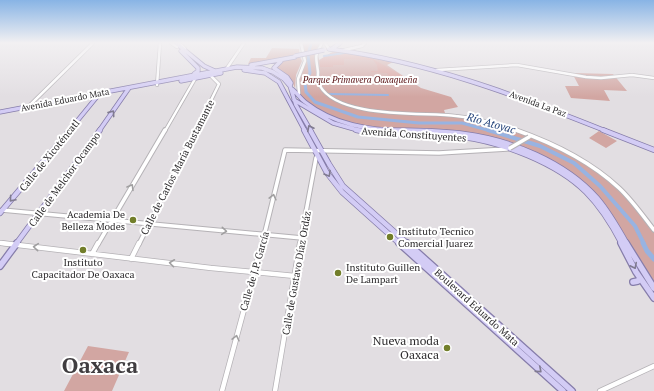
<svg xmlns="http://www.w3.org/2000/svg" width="654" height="391" viewBox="0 0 654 391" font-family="'PT Serif',serif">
<rect width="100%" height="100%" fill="#e2dee2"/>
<!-- green -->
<path fill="#d2a6a2" d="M301 43H321L317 51 319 60 334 51 350 50H347L354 48 357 52 395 61 387 65 421 88 451 97 458 107 444 110 445 113H428L472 118 530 134 562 149 606 177 628 197 654 230V287L623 235 575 178 506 144 370 128 335 119 303 100 297 88 298 79 304 62Z
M272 48 299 49 300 57 302 61 296 75 295 88C291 78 284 74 275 70L280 62 296 55 248 64 251 58H266Z
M572 73 613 74 627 91 604 90 610 101 571 98 565 86H579Z
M599 131 617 141 606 148 589 138Z
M88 346 129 352 112 391H64Z"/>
<!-- forest -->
<path fill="#d89c97" d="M341 51 368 56 409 80 390 79 387 73 371 72V71H378L377 65 373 60 344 59V65H333V67H320V61C326 54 333 52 341 51Z"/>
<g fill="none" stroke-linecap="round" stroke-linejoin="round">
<!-- canal -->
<path stroke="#98b3e1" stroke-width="2" d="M324 56 344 53
M329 94 388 95"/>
<!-- river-far2 -->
<path stroke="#98b3e1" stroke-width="3" d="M311 43 308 55 310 73 305 82 306 92 315 102 358 117 419 123H462L491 131"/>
<!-- river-far1 -->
<path stroke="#98b3e1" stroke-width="4" d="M488 130 540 146 574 163 600 186 635 226 644 244"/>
<!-- river -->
<path stroke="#98b3e1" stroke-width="5" d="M643 243 647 251 654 259"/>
<!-- minor-far2 casing -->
<g stroke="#b5b2b6" stroke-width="4">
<path id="minor-far2" d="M171 43 177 47
M179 43 185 49
M322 43C314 58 316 55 318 72 318 76 317 83 320 86 339 119 423 112 456 116 477 118 498 124 518 131
M325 43 329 49
M344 50 362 46 365 43
M227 68 244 43
M437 70 517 65 586 77 601 78 632 75 654 78
M157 85 160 43
M299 94 298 79 305 61 301 43
M21 110 31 104 93 43
M165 131 195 79
M196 131 219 84 211 76"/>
</g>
<!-- minor-far1 casing -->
<g stroke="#b5b2b6" stroke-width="5.5">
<path id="minor-far1" d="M516 130C553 143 589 160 619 188 632 200 643 216 654 230
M2 210 302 238
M0 243 9 244
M98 244 165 130
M139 244 196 130
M262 244 285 150 439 153 507 149
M300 244 316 158 318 156"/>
</g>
<!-- minor casing -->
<g stroke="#b5b2b6" stroke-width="6">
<path id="minor" d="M1 243 211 268 295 276
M92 254 98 243
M131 259 139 243
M222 391 262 243
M275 391 300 243
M600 391 654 366"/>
</g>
<!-- major-far2 casing -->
<g stroke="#867daa" stroke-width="5">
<path id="major-far2" d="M176 43 204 66 215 71
M329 49C425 61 516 95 606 131
M332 49 340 43
M181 51 198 68V71L194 74
M281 61 274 68 287 77 291 83 290 86
M251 65 295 57
M244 70 265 73 279 82 305 131
M181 81 221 73
M292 89C297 93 300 98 305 102 334 125 369 130 405 131
M294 100 333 123 361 131
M0 112 237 67 262 68 273 72 284 79 290 86 296 105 311 131
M69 131 100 93
M99 131 129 88"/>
</g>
<!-- major-far1 casing -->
<g stroke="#867daa" stroke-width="6">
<path id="major-far1" d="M304 130 327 173 342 192 400 244
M310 130 329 164 343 186 408 244
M356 130C391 137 427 133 462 137 502 142 557 163 586 192 601 207 612 225 622 244
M381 130C409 131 437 130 464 134 511 140 565 162 597 198 609 212 618 228 627 244
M603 130 654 150
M0 213 70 130
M16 244 100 130"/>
</g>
<!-- major casing -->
<g stroke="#867daa" stroke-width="8">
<path id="major" d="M399 243 563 391
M407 243 572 391
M621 243 636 272 654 298
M626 243 654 288
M0 266 17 243
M633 282 638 281 640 278"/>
</g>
<!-- minor-far2 -->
<use href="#minor-far2" stroke="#fff" stroke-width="2.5"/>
<!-- minor-far1 -->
<use href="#minor-far1" stroke="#fff" stroke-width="3.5"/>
<!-- minor -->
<use href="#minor" stroke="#fff" stroke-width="4.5"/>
<!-- major-far2 -->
<use href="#major-far2" stroke="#d3ccf5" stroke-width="3.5"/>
<!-- major-far1 -->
<use href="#major-far1" stroke="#d3ccf5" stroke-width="4.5"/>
<!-- major -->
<use href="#major" stroke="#d3ccf5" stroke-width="5.5"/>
<!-- minor-bridge casing -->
<g stroke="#b5b2b6" stroke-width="5.5" stroke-linecap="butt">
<path id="minor-bridge" d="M510 148 529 137"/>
</g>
<!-- major-bridge casing -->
<g stroke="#867daa" stroke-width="5" stroke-linecap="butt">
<path id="major-bridge" d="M295 56 324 50"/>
</g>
<!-- minor-bridge -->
<use href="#minor-bridge" stroke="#fff" stroke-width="3.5"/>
<!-- major-bridge -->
<use href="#major-bridge" stroke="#d3ccf5" stroke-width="3.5"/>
</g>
<!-- one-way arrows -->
<defs><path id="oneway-chevron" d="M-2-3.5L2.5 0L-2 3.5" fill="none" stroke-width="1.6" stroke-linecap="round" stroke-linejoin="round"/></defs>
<g stroke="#807b90">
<use href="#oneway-chevron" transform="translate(112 113) rotate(-55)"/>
<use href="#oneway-chevron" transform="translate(310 128) rotate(-117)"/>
<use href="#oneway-chevron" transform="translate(328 174) rotate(60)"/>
<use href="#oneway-chevron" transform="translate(12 199) rotate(131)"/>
<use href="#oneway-chevron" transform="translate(634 266) rotate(63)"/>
<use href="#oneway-chevron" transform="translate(539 370) rotate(41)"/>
</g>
<g stroke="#a09fa0">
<use href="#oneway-chevron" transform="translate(131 187) rotate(-59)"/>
<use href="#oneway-chevron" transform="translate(273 197) rotate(-76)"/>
<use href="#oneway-chevron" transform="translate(224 231) rotate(5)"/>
<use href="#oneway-chevron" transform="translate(36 247) rotate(-175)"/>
<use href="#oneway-chevron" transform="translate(172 263) rotate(-173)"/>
<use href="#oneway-chevron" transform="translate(236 338) rotate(-77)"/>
</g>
<!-- sky -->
<linearGradient id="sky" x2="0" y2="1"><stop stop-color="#88b4e5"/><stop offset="0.44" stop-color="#f2f0f2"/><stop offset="1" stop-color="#f2f0f2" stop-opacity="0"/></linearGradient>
<rect width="654" height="97" fill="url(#sky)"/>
<!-- markers -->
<g fill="#727e2a" stroke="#fff" stroke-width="1.5">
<circle cx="133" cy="220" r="4"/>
<circle cx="390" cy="237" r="4"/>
<circle cx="83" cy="250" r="4"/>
<circle cx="338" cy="273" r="4"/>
<circle cx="447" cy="348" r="4"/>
</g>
<g text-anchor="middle" stroke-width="4" stroke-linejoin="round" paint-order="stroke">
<!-- far-park labels -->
<g font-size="9" font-style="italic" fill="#571012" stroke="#fff">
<text x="360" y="83">Parque Primavera Oaxaqueña</text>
</g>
<!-- far-street labels -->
<g font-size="9" fill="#2c2a2c" stroke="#fff">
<text transform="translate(65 100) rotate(-11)" y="3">Avenida Eduardo Mata</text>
<text transform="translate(538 104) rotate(20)" y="3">Avenida La Paz</text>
</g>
<!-- street labels -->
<g font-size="10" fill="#2c2a2c" stroke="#fff">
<text transform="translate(414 134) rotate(4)" y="4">Avenida Constituyentes</text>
<text transform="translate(49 155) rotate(-51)" y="4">Calle de Xicoténcatl</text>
<text transform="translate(177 167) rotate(-63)" y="4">Calle de Carlos María Bustamante</text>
<text transform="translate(64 179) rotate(-54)" y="4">Calle de Melchor Ocampo</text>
<text transform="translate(254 271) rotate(-74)" y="4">Calle de J.P. García</text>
<text transform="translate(296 273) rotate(-80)" y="4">Calle de Gustavo Díaz Ordáz</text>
<text transform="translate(477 307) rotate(42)" y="4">Boulevard Eduardo Mata</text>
</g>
<!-- poi labels -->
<g font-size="10" fill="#2c2a2c" stroke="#fff" text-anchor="start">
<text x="125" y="218" text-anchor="end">Academia De<tspan x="125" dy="12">Belleza Modes</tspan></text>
<text x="398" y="235">Instituto Tecnico<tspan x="398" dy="12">Comercial Juarez</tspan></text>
<text x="83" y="266" text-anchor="middle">Instituto<tspan x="83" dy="12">Capacitador De Oaxaca</tspan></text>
<text x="346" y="271">Instituto Guillen<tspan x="346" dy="12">De Lampart</tspan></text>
</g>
<!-- water labels -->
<g font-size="11" font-style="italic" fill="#224179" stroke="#fff">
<text transform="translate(491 123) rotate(16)" y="4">Río Atoyac</text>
</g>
<!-- near-poi labels -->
<g font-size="12" fill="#2c2a2c" stroke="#fff" text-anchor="end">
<text x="439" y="345">Nueva moda<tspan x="439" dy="14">Oaxaca</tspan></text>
</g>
<!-- near-town labels -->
<g font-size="22" font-weight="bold" fill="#403d40" stroke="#fff">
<text x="100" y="373">Oaxaca</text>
</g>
</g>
</svg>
